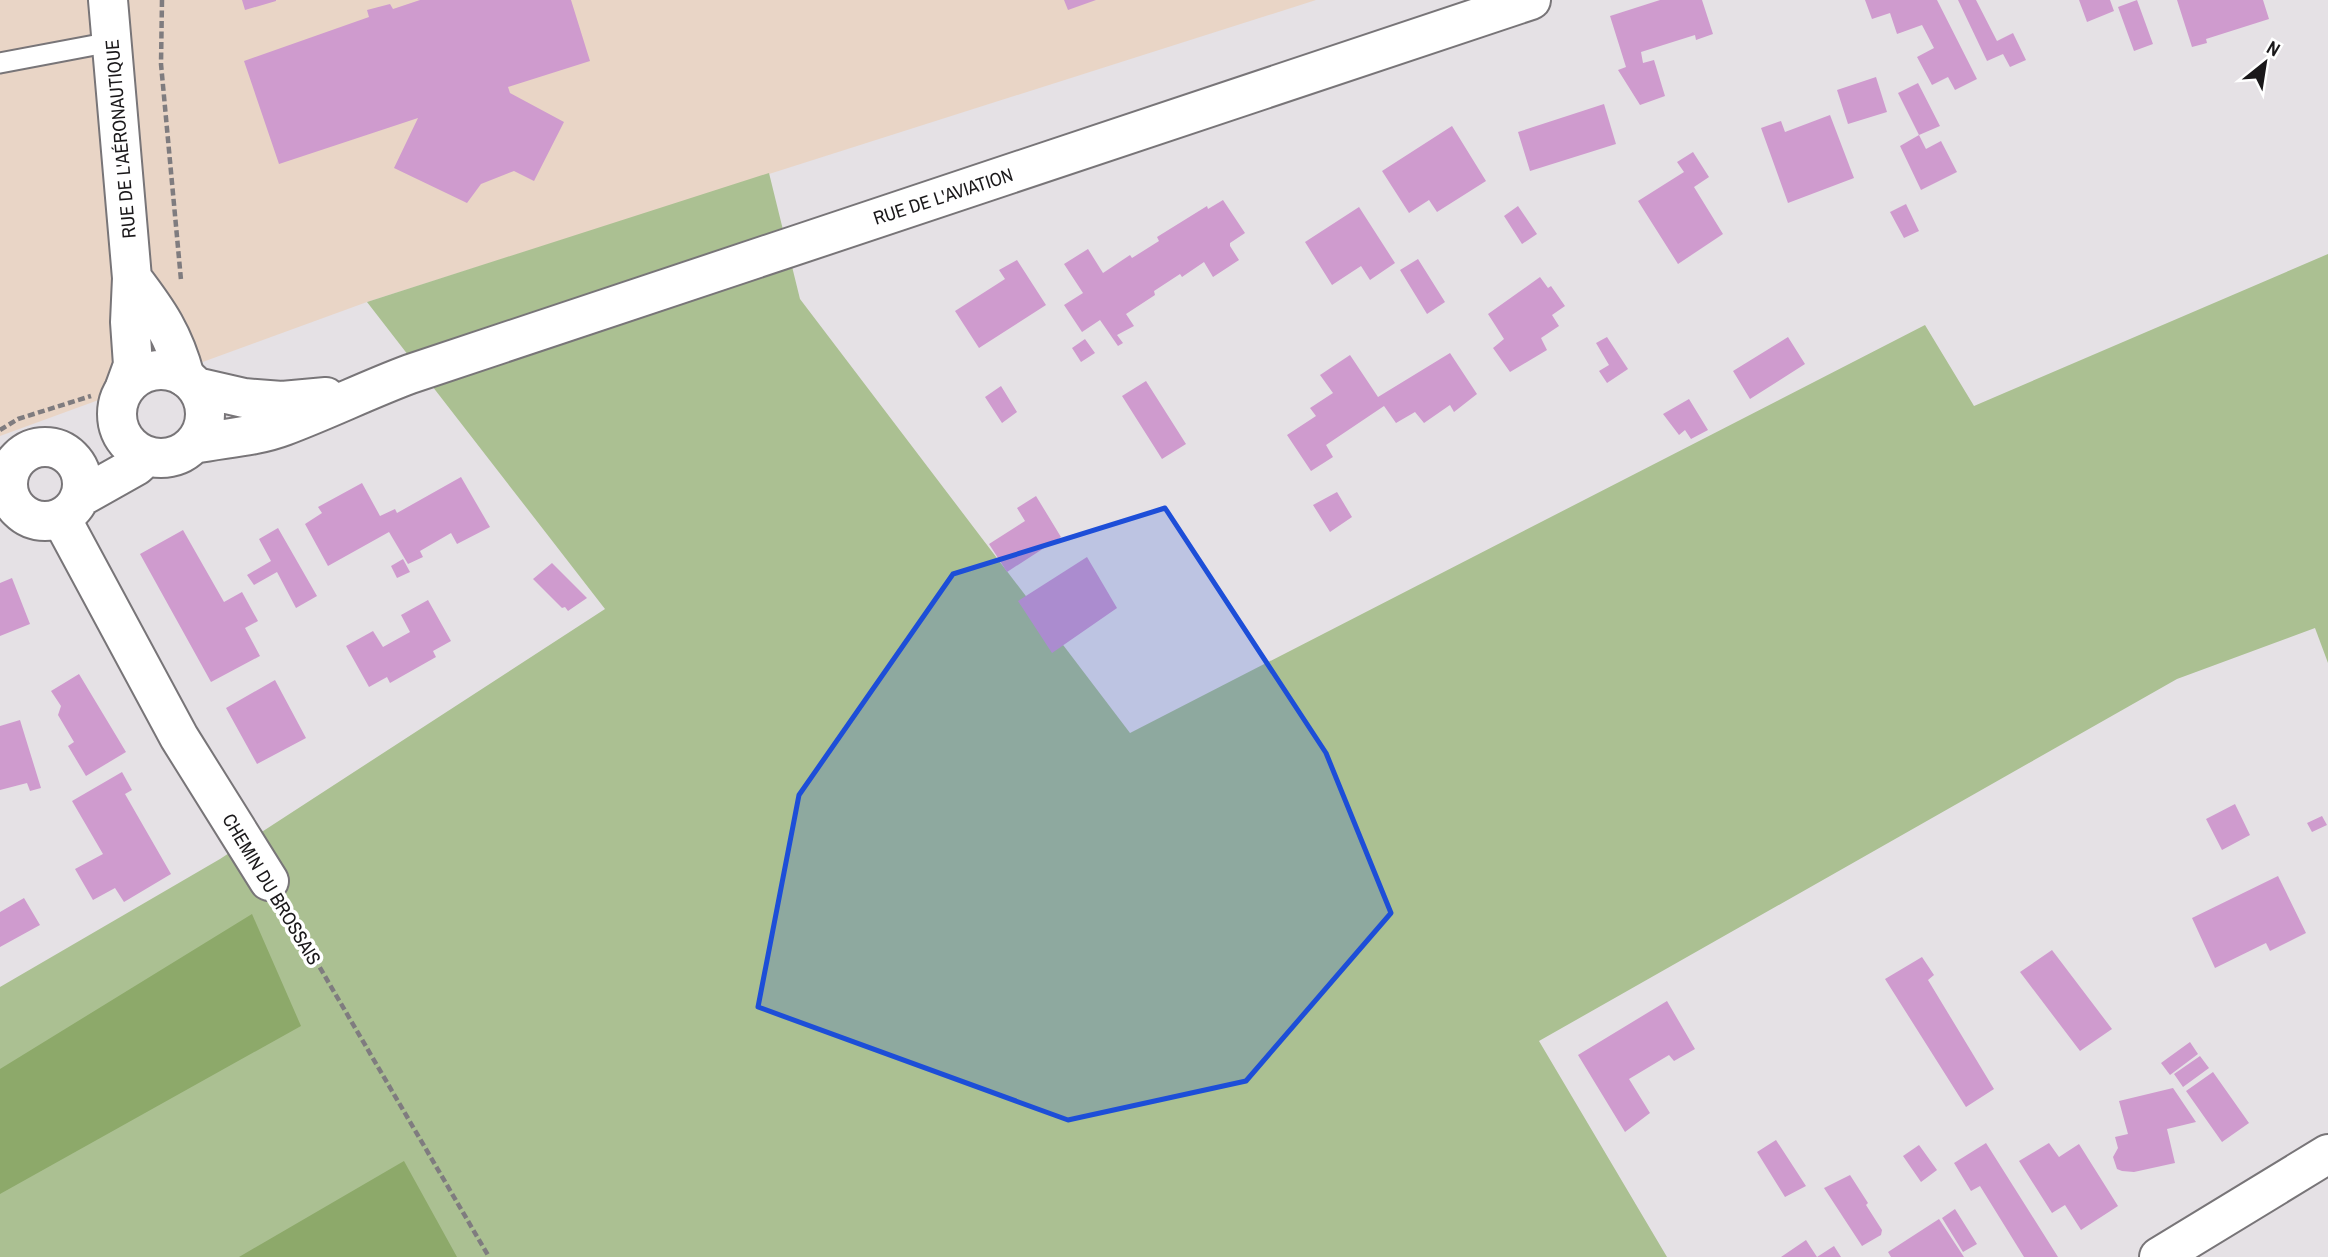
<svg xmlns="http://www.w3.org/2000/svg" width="2328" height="1257" viewBox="0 0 2328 1257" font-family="'Archivo Narrow',sans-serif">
<rect width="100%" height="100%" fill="#e5e1e5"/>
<!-- industrial -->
<path fill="#e9d5c6" d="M0 0H1316L367 302 0 436Z"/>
<!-- green -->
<path fill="#abc092" d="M769 173 800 299 1130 733 1925 325 1974 406 2328 254V663L2315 628 2177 679 1539 1041 1667 1257H0V987L220 859 605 609 367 302Z"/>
<!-- forest -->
<path fill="#8da96a" d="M252 914 301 1026 0 1194V1069Z
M404 1161 457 1257H239Z"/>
<!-- building -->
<path fill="#cf9bce" d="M242 0H276V1L245 10Z
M420 0H571L590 61 508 87 510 93 564 122 534 181 514 171 481 184 467 203 394 168 418 118 279 164 244 61 369 17 367 10 390 4 393 9Z
M1064 0H1096L1068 10Z
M1660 0H1702L1713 34 1696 40 1695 35 1641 52 1643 63 1654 60 1665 96 1640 105 1618 70 1626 67 1610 16Z
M1865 0H1937L1977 79 1955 90 1948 77 1932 85 1917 57 1934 48 1922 25 1897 34 1890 13 1872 19Z
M1958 0H1976L1997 41 2013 33 2026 60 2010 67 2003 54 1987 61Z
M2079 0H2110L2114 11 2087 22Z
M2137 0 2153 44 2134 51 2118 7Z
M2177 0H2263L2269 19 2206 39 2207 43 2192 47Z
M1876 77 1887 112 1848 124 1837 90Z
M1918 83 1940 126 1919 135 1898 93Z
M1604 104 1616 144 1530 171 1518 132Z
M1830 115 1854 178 1788 203 1761 128 1781 121 1785 132Z
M1452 126 1486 181 1437 212 1429 200 1409 213 1382 171Z
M1919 135 1926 149 1941 141 1957 172 1921 190 1900 146Z
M1693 152 1709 177 1694 187 1723 234 1678 264 1638 201 1684 172 1677 162Z
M1223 200 1245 233 1230 243V246L1239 260 1213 277 1204 262 1182 277 1180 274 1154 291 1155 295 1126 314 1134 326 1117 335 1123 343 1118 346 1100 320 1082 332 1064 305 1083 293 1064 264 1088 249 1103 273 1130 255 1132 258 1159 241 1157 237 1207 206 1208 209Z
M1906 204 1919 231 1904 238 1890 212Z
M1518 206 1537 234 1522 244 1504 216Z
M1359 207 1395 263 1370 280 1361 266 1332 285 1305 242Z
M1418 259 1445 302 1427 314 1400 270Z
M1017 260 1046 305 979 348 955 311 1005 279 999 270Z
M1540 277 1548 288 1551 286 1565 306 1552 315 1559 326 1541 338 1547 350 1510 372 1493 348 1504 339 1488 314Z
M1607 337 1628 369 1607 383 1599 371 1609 365 1596 343Z
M1788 337 1805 364 1750 399 1733 371Z
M1085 339 1095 353 1081 362 1072 348Z
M1450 353 1477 394 1454 412 1450 405 1424 423 1415 412 1396 423 1384 406 1326 445 1333 457 1311 471 1287 435 1316 416 1310 408 1333 393 1320 375 1350 355 1378 397Z
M1146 381 1186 444 1162 459 1122 396Z
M1001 386 1017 412 1002 423 985 397Z
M1689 399 1708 430 1691 439 1685 430 1679 435 1663 414Z
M461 477 490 527 457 544 451 533 420 551 423 557 408 564 389 532 328 566 305 524 322 513 318 507 362 483 380 516 395 509 397 513Z
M1337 492 1352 517 1330 532 1313 505Z
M1036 496 1061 537 1007 572 989 544 1025 521 1017 508Z
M278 528 317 596 296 608 277 572 254 585 247 575 271 561 259 539Z
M183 530 224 602 242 592 258 621 245 628 260 656 211 682 140 554Z
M1087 557 1117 608 1052 653 1018 601Z
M403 559 410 572 397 578 391 566Z
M552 563 587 598 568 611 565 607 562 608 533 579Z
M12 578 30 624 0 636V583Z
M428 600 451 641 433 651 436 657 390 683 387 677 369 687 346 646 373 631 383 647 410 632 401 615Z
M79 674 126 752 86 776 68 746 74 742 58 715 61 706 51 691Z
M275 680 306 738 257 764 226 708Z
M20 720 41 788 30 791 27 783 0 790V726Z
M122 772 132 790 125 794 171 874 124 902 115 888 93 900 75 869 103 854 72 801Z
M2235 804 2250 835 2222 850 2206 819Z
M2322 816 2327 825 2312 832 2307 823Z
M2278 876 2306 933 2270 951 2266 943 2215 968 2192 918Z
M24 898 40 925 0 947V912Z
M2052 950 2112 1029 2080 1051 2020 972Z
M1922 957 1934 975 1928 980 1994 1089 1966 1107 1885 979Z
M1667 1001 1695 1049 1674 1061 1669 1055 1629 1079 1650 1113 1625 1132 1578 1055Z
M2190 1042 2198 1054 2170 1075 2161 1063Z
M2200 1056 2209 1068 2183 1087 2174 1074Z
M2213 1072 2249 1123 2222 1142 2186 1091Z
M2173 1088 2196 1122 2167 1129 2175 1163 2134 1172 2122 1171 2117 1169 2113 1157 2118 1148 2115 1137 2128 1134 2119 1101Z
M1776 1140 1806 1186 1785 1197 1757 1152Z
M1986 1143 2058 1257H2024L1980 1186 1971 1191 1954 1163Z
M2049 1143 2059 1157 2079 1144 2118 1206 2081 1230 2065 1205 2052 1213 2019 1161Z
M1919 1145 1937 1170 1921 1182 1903 1156Z
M1850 1175 1868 1203 1866 1205 1882 1230 1881 1235 1862 1246 1824 1188Z
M1955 1209 1977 1244 1963 1252 1942 1218Z
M1939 1219 1964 1257H1891L1888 1252Z
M1806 1240 1817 1257H1781Z
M1834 1246 1841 1257H1817Z"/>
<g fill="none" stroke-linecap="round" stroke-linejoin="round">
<!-- lane casing -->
<g stroke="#787578" stroke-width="23">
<path id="lane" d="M0 63 111 42"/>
</g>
<!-- street casing -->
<g stroke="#787578" stroke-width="42">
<path id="street" d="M108 0 132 278 130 322 133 365 125 387
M132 278C158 312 174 335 185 377
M61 518 179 737 269 881
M2159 1257 2328 1154"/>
</g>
<!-- secondary casing -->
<g stroke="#787578" stroke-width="42">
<path id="secondary" d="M117 414a44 44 0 1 1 88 0a44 44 0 1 1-88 0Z
M196 387 244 398 282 401 326 397
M194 444C223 438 255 437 284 426 327 410 367 390 410 374L1531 0
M8 484a37 37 0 1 1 74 0a37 37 0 1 1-74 0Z
M79 498 136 466 147 456"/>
</g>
<!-- path -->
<path stroke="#7f7c7f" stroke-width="4.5" stroke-dasharray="7 3.5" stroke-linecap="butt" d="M162 0 161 64 181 280
M0 430 18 419 91 396
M288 913 489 1257"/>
<!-- lane -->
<use href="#lane" stroke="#fff" stroke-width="19"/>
<!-- street -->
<use href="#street" stroke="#fff" stroke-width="38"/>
<!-- secondary -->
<use href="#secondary" stroke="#fff" stroke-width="38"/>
</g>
<!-- marked area -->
<path fill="#1d4ed8" fill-opacity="0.2" stroke="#1d4ed8" stroke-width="5" stroke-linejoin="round" d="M1165 508 1326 753 1391 913 1246 1081 1068 1120 758 1007 799 795 953 574Z"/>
<g text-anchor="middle" stroke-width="7" stroke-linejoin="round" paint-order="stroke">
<!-- street labels -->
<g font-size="19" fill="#1a181a" stroke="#fff">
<text transform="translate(120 139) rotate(-95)" y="7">RUE DE L'AÉRONAUTIQUE</text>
<text transform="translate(943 196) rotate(-18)" y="7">RUE DE L'AVIATION</text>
<text transform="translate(272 889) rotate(59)" y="7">CHEMIN DU BROSSAIS</text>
</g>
</g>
<!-- north arrow -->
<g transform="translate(2265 63) rotate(30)" stroke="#ffffff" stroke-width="5" paint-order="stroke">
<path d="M0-5L12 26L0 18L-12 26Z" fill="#1a181a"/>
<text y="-10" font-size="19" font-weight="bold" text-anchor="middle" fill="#1a181a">N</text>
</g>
</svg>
